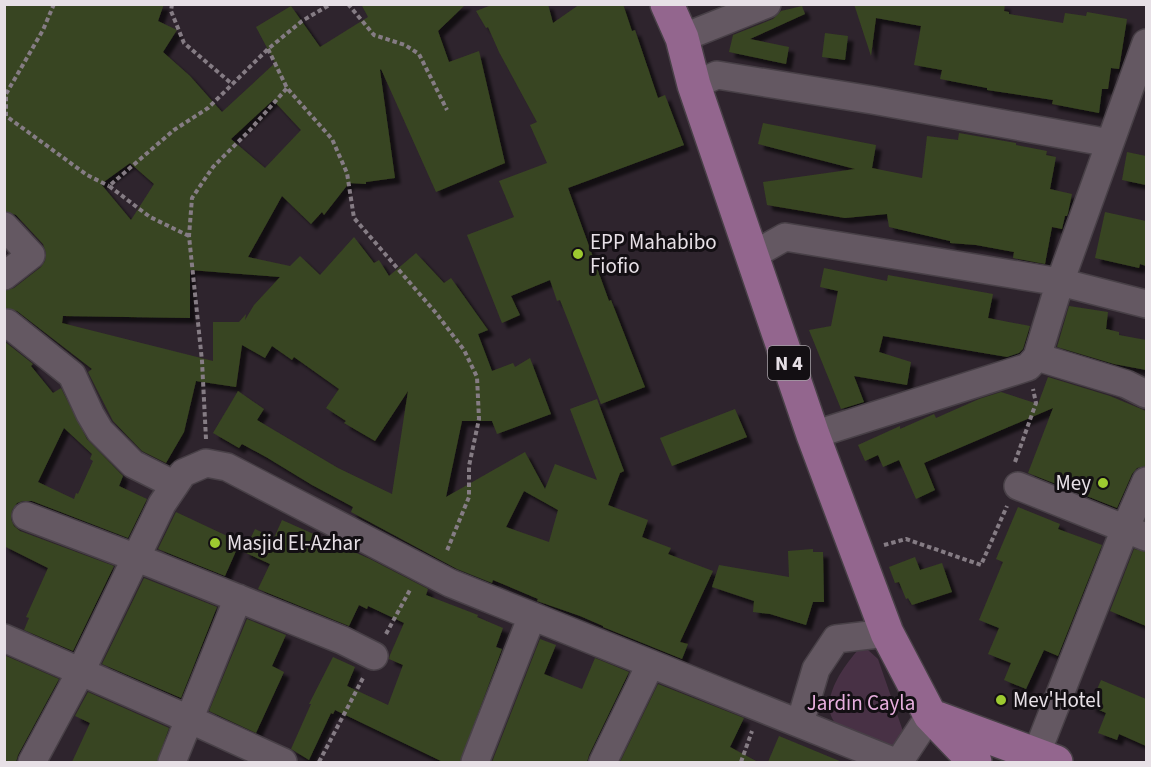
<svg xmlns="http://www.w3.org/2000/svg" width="1151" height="767" viewBox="0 0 1151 767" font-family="'Source Sans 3',sans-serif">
<defs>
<filter id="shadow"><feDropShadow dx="5.5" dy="5.5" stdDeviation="1.5" flood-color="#0009"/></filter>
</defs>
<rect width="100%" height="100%" fill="#2e242d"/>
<!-- green -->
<path fill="#483145" d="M868 650 878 659 904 734 899 745 891 747C877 743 859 739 846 732 811 712 840 671 857 651Z"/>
<!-- building -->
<path fill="#384521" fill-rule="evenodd" filter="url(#shadow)" d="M4 4H164L158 21 177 30 163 52 190 76 222 112 275 63 256 27 291 6 320 47 368 17 361 4H466L438 31 449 62 479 51 505 163 436 192 381 69 380 70 395 178 366 182V184L349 183 324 215 322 212 311 224 282 196 248 257 290 266 300 256 320 275 354 237 374 263 379 260 389 276 416 253 444 283 451 278 488 330 478 334 492 371 513 363 515 367 530 358 551 414 497 434 492 421H462L446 497 525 452 545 489 555 464 597 480 570 409 597 399 624 471 620 473 608 505 648 520 642 537 671 548 668 554 713 571 680 642 688 644 682 659 603 627V626L580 616 537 601 538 599 493 580 492 583 457 569 351 512 353 507 312 485 266 457 242 444 239 448 213 433 238 391 264 409 257 420 338 468 392 494 408 391 375 441 344 423 346 421 326 408 339 389 294 357 292 360 272 346 265 358 242 345 236 387 196 381 184 432 166 463 142 451 113 421 88 372 92 369 17 311 4 308V291L14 288 41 267 45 261 46 253 43 244 16 215 4 211ZM273 100 301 130 265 168 231 139ZM130 163 154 184 131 220 101 184ZM190 270 280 277 254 305 245 320 246 314 239 322H213V361L62 323 63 316 190 318ZM524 491 558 510 549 542 506 527Z
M494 4H548L553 23 580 4H623L632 31 635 30 658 98 665 95 684 145 568 188 609 301 611 300 645 387 601 404 560 300 557 301 550 280 511 296 520 315 502 323 467 235 514 217 499 181 547 163 530 125 537 122 499 52 488 27 486 28 476 11Z
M854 4H1005L1004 11 1009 12V14L1063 23 1065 13 1086 16 1087 12 1127 19 1119 69 1111 68 1108 89H1102L1099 113 1052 104 1053 100 987 90V88L940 79 942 70 914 65 921 26 876 18 871 56Z
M802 6 805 14 750 39 789 47 786 64 729 52 733 35 773 19 781 11Z
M825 33 848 36 845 60 822 57Z
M763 123 876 145 872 168 922 178 927 136 958 140 959 133 1016 143V145L1047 151 1046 155 1056 157 1050 189 1072 194 1068 213 1067 216H1065L1062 229 1052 227 1045 264 1013 258 1014 252 976 245 950 243V241L889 227 887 214 845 218 767 205 763 182 855 169 758 144Z
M1127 152 1146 156V185L1122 180Z
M1105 212 1146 221V266L1140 264 1139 268 1095 258Z
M824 268 887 281 888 275 993 294 988 318 1030 326 1023 349 1019 353 1007 357 883 336 879 352 911 362 907 385 854 376 864 402 841 409 809 330 831 326 838 291 820 287Z
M1069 306 1108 312 1106 329 1119 332V335L1146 340V370L1114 364 1057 347Z
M4 341 33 364 31 366 53 393 61 388 87 439 123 476 119 486 147 499 128 538 32 501H23L17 503 12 510 11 519 14 526 20 531 114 566 73 651 24 630 29 618 26 617 48 568 4 546ZM64 428 92 454 90 459 93 461 78 494 76 493 74 499 38 482Z
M1048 377 1110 396 1146 411V466L1137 468 1132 474 1117 508 1028 473 1053 408 924 463 935 490 916 499 899 460 883 467 878 455 865 461 858 445 900 426V429L934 414 936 418 979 399 1001 392 1038 404Z
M735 409 747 437 672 466 660 438Z
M1018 507 1060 524 1058 529 1102 545 1058 656 1044 650 1026 689 1004 680 1011 663 988 654 999 628 979 620 1003 562 996 559Z
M176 512 240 542 225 576 158 549Z
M282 520 370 559 428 589 426 595 478 615 477 617 503 628 496 647 502 649 460 762H443L335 710 333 714 331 713 309 760 291 749 311 704H309L333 657 355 667 347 686 388 705 403 665 389 659 390 655 404 623 368 606 367 609 359 605 349 626 258 589 270 564 244 552 255 529 274 538Z
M813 549V552H823L824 602H813L806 625 770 614 753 612 754 601 712 587 719 565 789 577 788 551Z
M1134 549 1146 552V626L1110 611Z
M915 557 920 570 942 563 952 592 912 605 908 598 906 599 899 582 895 583 889 567Z
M144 578 217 607 181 698 102 664Z
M247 619 286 635 272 666 284 672 256 733 209 711Z
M540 639 556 645 544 674 582 689 595 658 629 672 589 755 587 762H492Z
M4 655 59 679 18 755 16 762H4Z
M1101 680 1146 699V746L1119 734 1117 740 1098 733 1106 713 1090 706Z
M658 684 744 718 730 747 758 762H620Z
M88 692 169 728 157 762H72L90 723 75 716Z
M779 736 842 762H768Z"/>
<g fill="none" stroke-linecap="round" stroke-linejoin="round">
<!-- minor casing -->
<g stroke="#484047" stroke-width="30">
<path id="minor" d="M682 38 767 4
M694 85 717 75 872 100 1110 143
M4 226 31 255 4 276
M753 255 785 237 1060 282 1146 304
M7 323 72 375 90 414 100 431 133 464 175 485
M1037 357 1126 384 1146 394
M813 435 1028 367 1037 357 1060 282 1146 43
M1018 486 1146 537
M26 516 155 565 342 640 374 656
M4 638 191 720 283 762
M800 723 816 669 836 639 887 633
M1036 755 1125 529 1146 481
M32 762 80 673 162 504 183 473 206 463 227 467 450 583 895 762
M172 762 238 598
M475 762 532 616
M603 762 650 665
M899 762 930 715"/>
</g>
<!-- major casing -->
<g stroke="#484047" stroke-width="36">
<path id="major" d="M667 4 682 38 694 85 813 435 887 633 930 715 975 762
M937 718 1056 762"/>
</g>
<!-- path -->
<path stroke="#857c84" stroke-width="4" stroke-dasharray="4.5 3" stroke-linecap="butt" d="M54 4 43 30 6 94V116L87 175 109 186
M172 4 171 11 184 43 232 84
M348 4 374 35 405 45 419 54 447 110
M268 49 287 88 332 139 347 173 354 218 436 313 464 350 477 377 479 419 469 466V497L446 553
M189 236 150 217 109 186 174 130 208 108 268 49 302 21 331 4
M206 439 202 361 189 236 192 198 213 167 249 131 287 88
M1015 462 1036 403 1033 389
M884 545 906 539 981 565 1007 506
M386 634 411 588
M319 762 363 678
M741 762 752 731"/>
<!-- minor -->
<use href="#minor" stroke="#645862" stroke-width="27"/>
<!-- major -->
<use href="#major" stroke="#93668e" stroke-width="33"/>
</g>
<!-- markers -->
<g fill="#9dca30" stroke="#130f13" stroke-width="2">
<circle cx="578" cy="254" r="6"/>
<circle cx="1103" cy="483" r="6"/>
<circle cx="215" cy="543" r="6"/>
<circle cx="1001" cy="700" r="6"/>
</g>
<g text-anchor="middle" stroke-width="6" stroke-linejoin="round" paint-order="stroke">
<!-- shield labels -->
<rect fill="#130f13" stroke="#a7a1a7" stroke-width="1.5" x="768" y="346" width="42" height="34" rx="4.5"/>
<g font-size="20" font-weight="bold" fill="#e7e0e6">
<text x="789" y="370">N 4</text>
</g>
<!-- poi labels -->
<g font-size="21" fill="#e7e0e6" stroke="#130f13" text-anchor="start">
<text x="590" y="249">EPP Mahabibo<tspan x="590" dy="24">Fiofio</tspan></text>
<text x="1091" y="490" text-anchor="end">Mey</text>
<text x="227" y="550">Masjid El-Azhar</text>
<text x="1013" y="707">Mev'Hotel</text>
</g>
<!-- park labels -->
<g font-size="21" fill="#e7afde" stroke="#130f13">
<text x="861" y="710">Jardin Cayla</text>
</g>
</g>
<!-- border -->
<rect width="1151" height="767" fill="none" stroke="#e7e0e6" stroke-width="12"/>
</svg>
